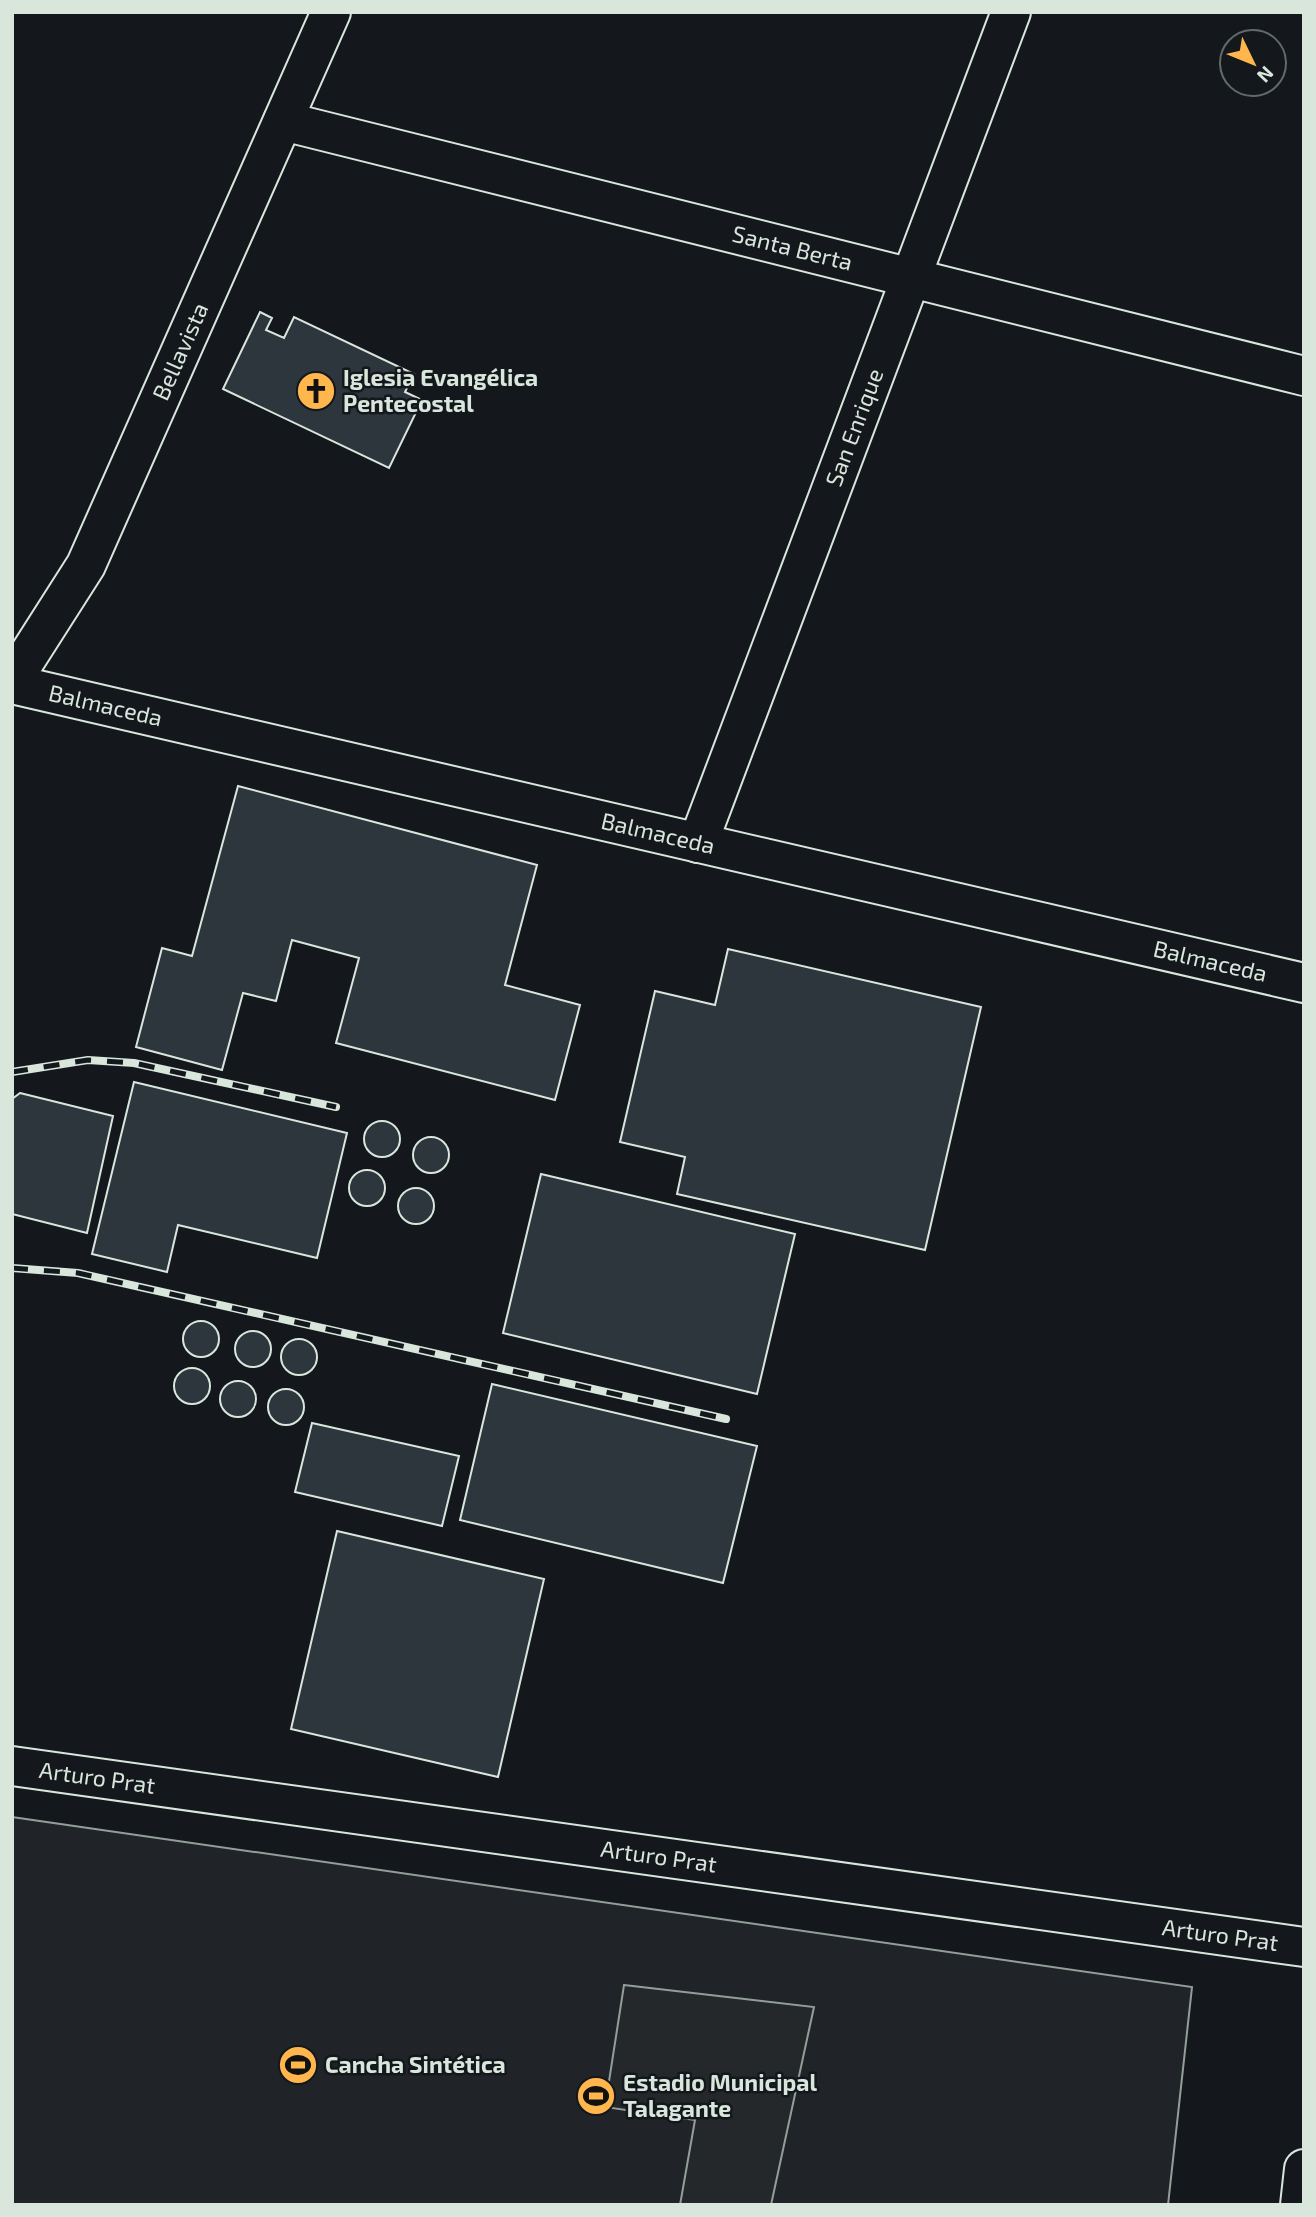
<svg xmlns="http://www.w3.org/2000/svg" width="1316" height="2217" viewBox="0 0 1316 2217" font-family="'Exo 2',sans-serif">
<rect width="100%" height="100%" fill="#14181c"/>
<!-- green -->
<path fill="#202428" stroke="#939e99" stroke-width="2" d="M12 1817 1192 1987 1168 2205H12Z"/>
<!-- parking -->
<path fill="#24282b" stroke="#939e99" stroke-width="2" d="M624 1985 814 2007 771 2205H680L695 2120 605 2107Z"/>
<!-- building -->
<path fill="#2c363c" stroke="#d8e6dc" stroke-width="2" d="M260 312 272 318 266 330 284 338 294 317 414 374 405 392 422 400 389 468 223 389Z
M238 786 537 865 505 985 580 1005 555 1100 336 1043 359 958 292 940 276 1001 243 993 222 1070 136 1047 162 948 192 956Z
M728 949 981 1007 925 1250 677 1194 685 1157 620 1142 655 991 715 1005Z
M134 1082 347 1133 317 1258 178 1225 167 1272 92 1254Z
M20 1093 113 1116 87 1233 12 1214V1099Z
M364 1139a18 18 0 1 1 36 0a18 18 0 1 1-36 0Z
M413 1155a18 18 0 1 1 36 0a18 18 0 1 1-36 0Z
M349 1188a18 18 0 1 1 36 0a18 18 0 1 1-36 0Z
M541 1174 795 1234 757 1394 503 1333Z
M398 1206a18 18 0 1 1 36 0a18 18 0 1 1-36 0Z
M183 1339a18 18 0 1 1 36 0a18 18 0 1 1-36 0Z
M235 1349a18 18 0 1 1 36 0a18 18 0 1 1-36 0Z
M281 1357a18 18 0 1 1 36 0a18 18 0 1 1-36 0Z
M174 1386a18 18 0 1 1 36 0a18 18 0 1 1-36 0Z
M220 1399a18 18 0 1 1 36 0a18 18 0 1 1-36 0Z
M492 1384 757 1446 723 1583 460 1520Z
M268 1407a18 18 0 1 1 36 0a18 18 0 1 1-36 0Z
M312 1423 459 1456 442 1526 295 1492Z
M337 1531 544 1579 498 1777 291 1729Z"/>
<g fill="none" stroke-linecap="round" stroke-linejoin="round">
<!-- minor casing -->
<g stroke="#d8e6dc" stroke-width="42">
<g id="minor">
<path id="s1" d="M283 121 1304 376"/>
<path id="s2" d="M12 681 86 565 331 12"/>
<path id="s3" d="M12 684 1304 983"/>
<path id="s4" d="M698 843 1011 12"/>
<path id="s5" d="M12 1766 1304 1947"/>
<path d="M1300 2205 1304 2169"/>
</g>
</g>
<!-- minor -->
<use href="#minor" stroke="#14181c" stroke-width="38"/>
<!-- rail casing -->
<g stroke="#d8e6dc" stroke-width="8">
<path id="rail" d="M12 1072 88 1060 134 1063 336 1107
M12 1268 78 1273 726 1419"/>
</g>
<!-- rail -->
<use href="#rail" stroke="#14181c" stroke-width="5" stroke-dasharray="16" stroke-linecap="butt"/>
</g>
<!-- icons -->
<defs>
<g id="church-disc" transform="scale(2.0125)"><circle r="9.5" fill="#ffb74d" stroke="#14181c"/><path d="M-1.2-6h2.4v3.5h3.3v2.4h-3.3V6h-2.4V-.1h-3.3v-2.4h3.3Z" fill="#111"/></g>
<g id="stadium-disc" transform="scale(2.0125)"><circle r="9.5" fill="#ffb74d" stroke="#14181c"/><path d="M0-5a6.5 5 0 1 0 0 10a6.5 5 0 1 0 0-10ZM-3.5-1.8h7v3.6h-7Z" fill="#111"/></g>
</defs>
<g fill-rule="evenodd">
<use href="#church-disc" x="316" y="391"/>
<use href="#stadium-disc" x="298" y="2065"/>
<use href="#stadium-disc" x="596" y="2096"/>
</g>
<g text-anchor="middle" stroke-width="5" stroke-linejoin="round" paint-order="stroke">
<!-- street labels -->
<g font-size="23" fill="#d8e6dc" stroke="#14181c">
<text dy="8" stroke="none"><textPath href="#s1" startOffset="525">Santa Berta</textPath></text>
<text dy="8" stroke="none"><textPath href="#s2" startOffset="371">Bellavista</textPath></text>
<text dy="8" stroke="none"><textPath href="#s4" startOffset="444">San Enrique</textPath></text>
<text dy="8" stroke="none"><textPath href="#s3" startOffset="96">Balmaceda</textPath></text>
<text dy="8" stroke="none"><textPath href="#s3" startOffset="663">Balmaceda</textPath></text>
<text dy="8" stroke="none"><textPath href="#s3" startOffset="1230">Balmaceda</textPath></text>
<text dy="8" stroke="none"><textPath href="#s5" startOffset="86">Arturo Prat</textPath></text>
<text dy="8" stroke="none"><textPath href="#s5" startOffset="653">Arturo Prat</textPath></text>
<text dy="8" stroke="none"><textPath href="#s5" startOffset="1220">Arturo Prat</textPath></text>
</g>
<!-- poi labels -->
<g font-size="23" font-weight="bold" fill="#d8e6dc" stroke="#14181c" text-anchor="start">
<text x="343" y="386">Iglesia Evangélica<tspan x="343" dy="26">Pentecostal</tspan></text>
<text x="325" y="2073">Cancha Sintética</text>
<text x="623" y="2091">Estadio Municipal<tspan x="623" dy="26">Talagante</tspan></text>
</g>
</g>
<!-- border -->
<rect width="1316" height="2217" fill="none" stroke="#d8e6dc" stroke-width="28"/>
<!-- north arrow -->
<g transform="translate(1253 63) rotate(133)"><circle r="33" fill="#14181c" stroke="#626a69" stroke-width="2"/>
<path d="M0-5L12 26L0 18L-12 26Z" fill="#ffb74d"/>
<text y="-10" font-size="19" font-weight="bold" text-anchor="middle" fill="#d8e6dc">N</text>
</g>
</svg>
